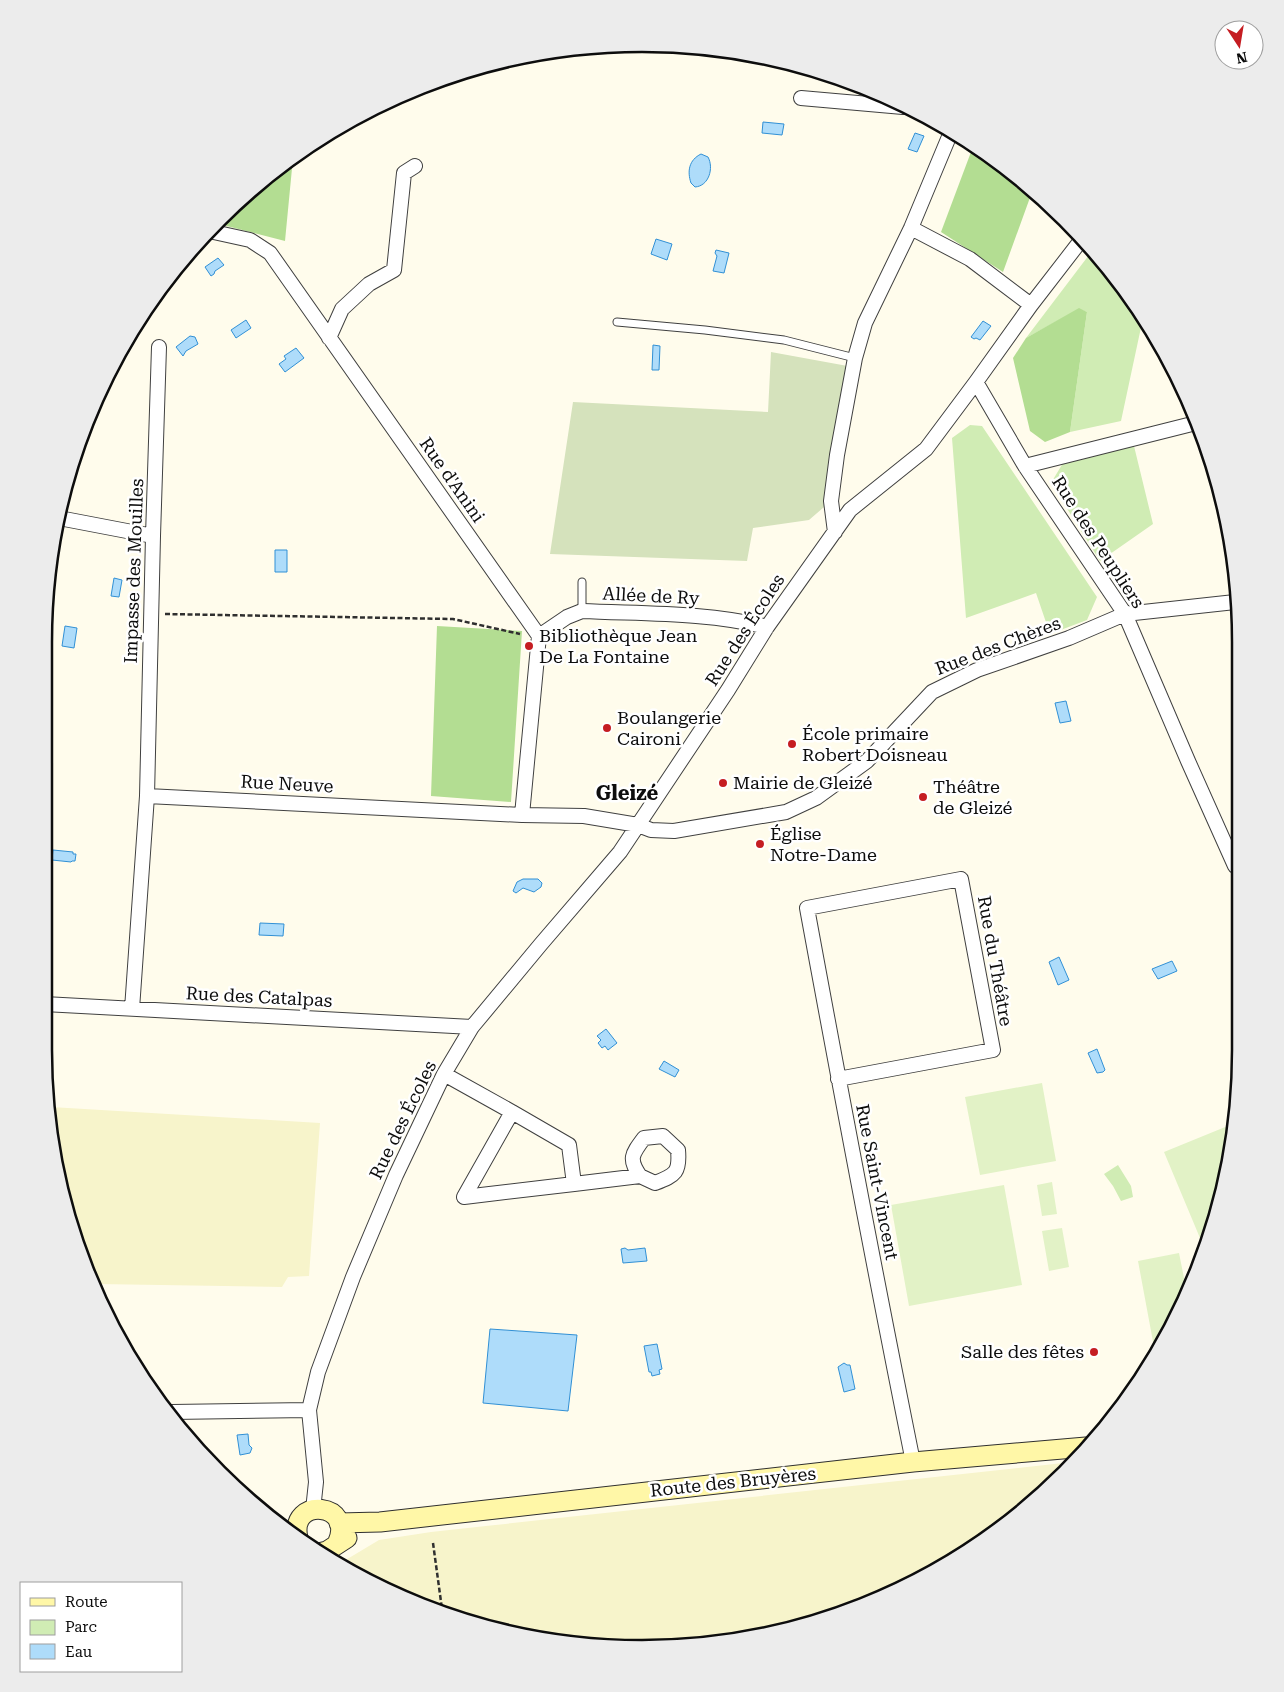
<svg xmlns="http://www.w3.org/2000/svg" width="1284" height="1692" viewBox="0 0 1284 1692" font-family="'Roboto Serif',serif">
<rect width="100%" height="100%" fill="#fffcec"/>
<!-- farmland -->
<path fill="#f7f4cb" d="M51 1107 320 1123 309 1276 288 1277 282 1287 97 1284 64 1205Z
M1063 1463H1073L1065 1473 975 1547 834 1617 681 1647 525 1637 377 1586 339 1564 379 1540 431 1532Z"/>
<!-- green -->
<path fill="#d0ecb4" d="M1092 251 1139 309 1143 318 1121 421 1070 432 1087 312 1079 309 1026 338Z
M970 425 982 426 1097 597 1087 620 1050 634 1036 593 966 618 952 438Z
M1134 446 1153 524 1100 561 1051 483 1063 463Z
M1118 1165 1131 1186 1133 1197 1121 1201 1113 1186 1104 1174Z"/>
<!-- forest -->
<path fill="#b3dd92" d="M639 44 642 51 541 54Z
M974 144 1032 192 1003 272 941 232Z
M293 158 285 241 215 223 219 219Z
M1079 308 1087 312 1070 432 1045 442 1030 431 1013 358 1026 338Z
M437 626 522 631 511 802 431 796Z"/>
<!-- cemetery -->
<path fill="#d5e2bc" d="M771 352 853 367 831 501 809 520 753 528 747 561 550 554 573 402 768 412Z"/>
<!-- pitch -->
<path fill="#e2f2c6" d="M1042 1083 1056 1161 980 1175 965 1097Z
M1235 1123V1128L1208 1243 1205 1250 1164 1152Z
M1052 1182 1057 1214 1042 1216 1037 1185Z
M1004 1185 1022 1285 909 1306 891 1205Z
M1062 1228 1069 1267 1049 1271 1042 1231Z
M1179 1253 1186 1288 1157 1347H1154L1138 1261Z"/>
<!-- water -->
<path fill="#aedcfa" stroke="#3190d5" d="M763 122 784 124 782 135 762 133Z
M915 133 924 136 917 152 908 149Z
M701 154 708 157C714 168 709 186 695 187L691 183C687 171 689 160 701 154Z
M656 239 672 244 667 260 651 254Z
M716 250 729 253 724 273 713 271 717 256 715 253Z
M218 258 224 265 215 271 214 274 211 276 205 267Z
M246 320 251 328 236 338 231 330Z
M983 321 991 326 980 340 976 338 974 339 971 337Z
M190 336 195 337 198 344 186 351 183 356 176 347Z
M653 345 660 346 659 370H652Z
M296 348 304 358 285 372 279 364 286 359 284 356Z
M275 550H287V572H275Z
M114 578 122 580 119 597 111 596Z
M65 626 77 628 74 648 62 646Z
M1066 701 1071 721 1060 723 1055 703Z
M53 850 73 852V854H76L75 861H72L71 862 52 860Z
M523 879H538L542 883 541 887 534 892 523 888 516 893 513 891 517 882Z
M260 923 284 924 283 936 259 935Z
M1059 957 1069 980 1058 985 1049 962Z
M1172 961 1177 971 1158 979 1152 969Z
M606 1029 617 1043 608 1050 605 1046 602 1048 598 1043 601 1040 597 1036Z
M1097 1049 1105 1070 1103 1072 1097 1073 1088 1053Z
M664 1061 679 1070 675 1077 659 1069Z
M625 1248 628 1250 645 1248 647 1261 623 1263 621 1249Z
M490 1329 577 1335 568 1411 483 1403Z
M657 1344 662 1369 659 1370 660 1374 652 1376 651 1372H649L644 1346Z
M844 1363 847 1365H850L855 1389 844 1392 838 1367Z
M248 1434 249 1445 252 1448 250 1453 240 1455 237 1435Z"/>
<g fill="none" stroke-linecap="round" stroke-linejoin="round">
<!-- lane casing -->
<g stroke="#404040" stroke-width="9">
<path id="lane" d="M617 322 705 330 784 340 855 358
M582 582V611"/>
</g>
<!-- street casing -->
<g stroke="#404040" stroke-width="16">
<path id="street" d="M801 98 903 107
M911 228 970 259 1031 305
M209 231 250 240 270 253 539 636 522 815
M329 338 342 309 369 284 394 270 404 173 415 166
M976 382 1025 466 1125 614 1188 761 1235 866
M1025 466 1196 423
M59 518 153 536
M835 532 831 501 837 455 855 358 865 323 911 228 951 132
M539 636 567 617 582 611C643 614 707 612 767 627
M147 796 153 536 159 347
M44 1004 472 1027
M132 1009 147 796 522 815 584 816 638 825 651 830 674 831 786 812 816 798 867 761 932 692 977 670 1069 638 1125 614 1235 602
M444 1074 512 1112 464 1197 574 1184
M838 1079 993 1050 961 879 807 908C841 1093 876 1278 913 1462
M512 1112 569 1145 574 1184 640 1176C628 1159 632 1154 644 1138L663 1136 678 1150C680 1172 676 1175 655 1183L640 1176
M172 1412 309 1410
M313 1510 316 1482 309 1410 318 1372 353 1277 396 1175 444 1074 472 1027 541 944 620 852 728 690 767 627 850 510 926 449 976 382 1031 305 1082 239"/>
</g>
<!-- secondary casing -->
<g stroke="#2f2f2f" stroke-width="21">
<path id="secondary" d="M339 1523 380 1522 913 1462 1086 1447
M298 1538C288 1496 357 1502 337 1544
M319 1553 327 1551 347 1538"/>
</g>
<!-- path -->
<path stroke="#2f2f2f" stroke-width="2.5" stroke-dasharray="5 2.5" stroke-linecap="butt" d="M165 614 453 619 520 634
M433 1543 442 1609"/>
<!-- lane -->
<use href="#lane" stroke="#fff" stroke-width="7"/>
<!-- street -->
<use href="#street" stroke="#fff" stroke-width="14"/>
<!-- secondary -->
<use href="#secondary" stroke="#fff7a7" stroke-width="19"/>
</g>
<!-- markers -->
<g fill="#c51d22" stroke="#fff" stroke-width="2">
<circle cx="529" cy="646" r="5"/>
<circle cx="607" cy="728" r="5"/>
<circle cx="792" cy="744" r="5"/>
<circle cx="723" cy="783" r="5"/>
<circle cx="923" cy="797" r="5"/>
<circle cx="760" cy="844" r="5"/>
<circle cx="1094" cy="1352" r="5"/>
</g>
<g text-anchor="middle" stroke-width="5" stroke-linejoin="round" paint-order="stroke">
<!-- street labels -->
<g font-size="18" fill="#0d0d0d" stroke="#fff">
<text transform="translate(452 480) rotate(55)" y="6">Rue d'Anini</text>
<text transform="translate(1098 542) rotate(57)" y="6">Rue des Peupliers</text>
<text transform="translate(134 571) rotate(-88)" y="6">Impasse des Mouilles</text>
<text transform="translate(651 596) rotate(3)" y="6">Allée de Ry</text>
<text transform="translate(745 630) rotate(-57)" y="6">Rue des Écoles</text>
<text transform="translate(998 646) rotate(-21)" y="6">Rue des Chères</text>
<text transform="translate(287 784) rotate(3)" y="6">Rue Neuve</text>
<text transform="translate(995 961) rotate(80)" y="6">Rue du Théâtre</text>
<text transform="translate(259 997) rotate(3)" y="6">Rue des Catalpas</text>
<text transform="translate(403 1120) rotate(-64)" y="6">Rue des Écoles</text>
<text transform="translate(877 1182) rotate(79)" y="6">Rue Saint-Vincent</text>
<text transform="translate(733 1482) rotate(-6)" y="6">Route des Bruyères</text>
</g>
<!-- poi labels -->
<g font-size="18" fill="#0d0d0d" stroke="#fff" text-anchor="start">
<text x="539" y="642">Bibliothèque Jean<tspan x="539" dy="21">De La Fontaine</tspan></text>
<text x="617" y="724">Boulangerie<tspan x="617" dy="21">Caironi</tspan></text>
<text x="802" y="740">École primaire<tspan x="802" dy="21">Robert Doisneau</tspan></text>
<text x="733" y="789">Mairie de Gleizé</text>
<text x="933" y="793">Théâtre<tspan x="933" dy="21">de Gleizé</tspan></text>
<text x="770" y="840">Église<tspan x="770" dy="21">Notre-Dame</tspan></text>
<text x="1084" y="1358" text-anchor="end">Salle des fêtes</text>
</g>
<!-- quarter labels -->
<g font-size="20" font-weight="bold" fill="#0d0d0d" stroke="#fff">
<text x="627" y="800">Gleizé</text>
</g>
</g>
<!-- crop -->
<path d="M0 0H1284V1692H0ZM642 52H642A590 590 0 0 1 1232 642V1050A590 590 0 0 1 642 1640H642A590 590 0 0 1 52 1050V642A590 590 0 0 1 642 52Z" fill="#ececec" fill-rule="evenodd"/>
<path fill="none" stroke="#0d0d0d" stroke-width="2.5" d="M642 52H642A590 590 0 0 1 1232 642V1050A590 590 0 0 1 642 1640H642A590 590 0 0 1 52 1050V642A590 590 0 0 1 642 52Z"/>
<!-- legend -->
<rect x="20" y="1582" width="162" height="90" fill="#ffffff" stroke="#9e9e9e"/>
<rect x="30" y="1598" width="25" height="8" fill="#fff7a7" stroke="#9e9e9e"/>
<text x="65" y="1607" font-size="15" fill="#0d0d0d">Route</text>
<rect x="30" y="1620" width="25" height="15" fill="#d0ecb4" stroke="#9e9e9e"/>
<text x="65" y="1632" font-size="15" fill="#0d0d0d">Parc</text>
<rect x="30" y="1644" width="25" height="15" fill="#aedcfa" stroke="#9e9e9e"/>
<text x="65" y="1657" font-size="15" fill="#0d0d0d">Eau</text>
<!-- north arrow -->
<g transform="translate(1239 45) rotate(168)"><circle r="24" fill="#ffffff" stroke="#9e9e9e"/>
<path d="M0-4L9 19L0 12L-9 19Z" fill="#c51d22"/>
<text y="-8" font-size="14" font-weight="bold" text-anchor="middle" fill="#0d0d0d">N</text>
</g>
</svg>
